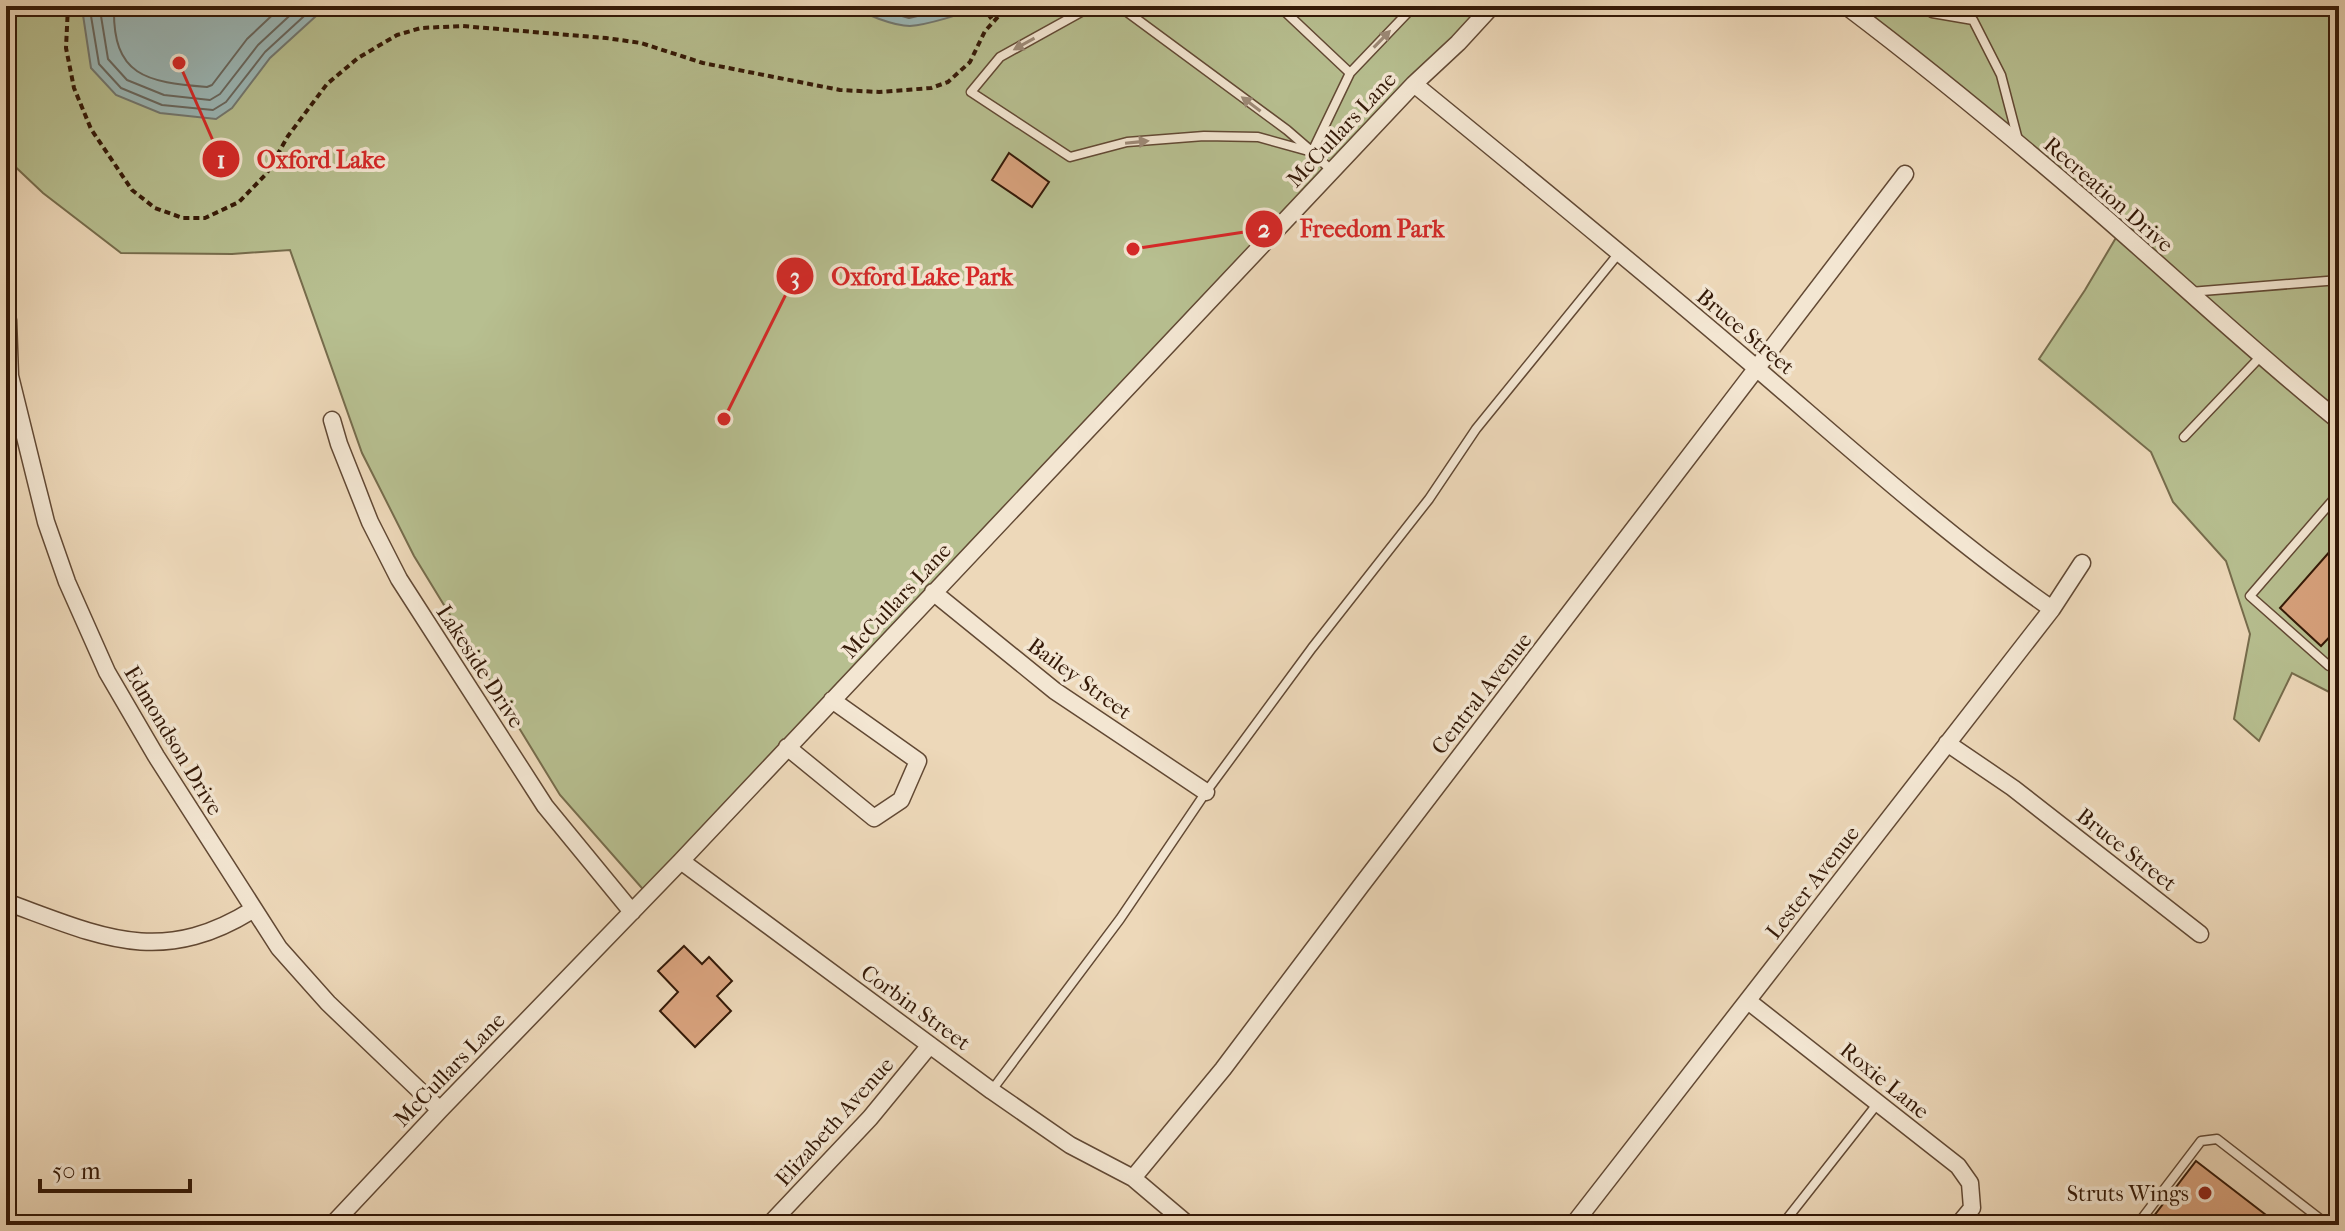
<svg xmlns="http://www.w3.org/2000/svg" width="2345" height="1231" viewBox="0 0 2345 1231" font-family="'IM FELL French Canon',serif">
<rect width="100%" height="100%" fill="#edd8b9"/>
<filter id="stains"><feTurbulence type="fractalNoise" baseFrequency=".0025" numOctaves="4"/><feColorMatrix values="0 0 0 0 .2 0 0 0 0 .09 0 0 0 0 .02 0 0 0 .5 -.17"/></filter>
<radialGradient id="worn" r=".72"><stop offset=".6" stop-color="#630" stop-opacity="0"/><stop offset="1" stop-color="#630" stop-opacity=".3"/></radialGradient>
<!-- green -->
<path fill="#b7bf90" stroke="#766c4c" stroke-width="2" d="M6 6H1492L648 895 560 795 414 556 362 453 290 250 232 254 121 253 43 193 6 158Z
M1846 6H2339V697L2292 673 2259 741 2234 719 2250 634 2226 561 2173 502 2151 452 2039 359 2085 290 2120 231Z"/>
<!-- water -->
<path fill="#9bb8b8" stroke="#727871" stroke-width="2" d="M85 6H327L270 58 232 108 216 119 160 113 116 95 91 68 83 15Z
M654 6H764L742 16 701 15Z
M850 6H977C966 14 925 25 910 26 893 26 865 14 850 6Z"/>
<g fill="none" stroke-linecap="round" stroke-linejoin="round">
<!-- shore -->
<path stroke="#686860" stroke-width="2" d="M92 6 91 16 99 64 121 88 162 105 213 110 226 102 265 52 315 6
M102 6 101 16 108 59 127 80 164 95 210 100 220 94 258 45 300 6
M114 6C112 77 147 82 207 87L212 85 247 39 282 6
M867 6 909 18 960 6"/>
</g>
<!-- building -->
<path fill="#d8a27d" stroke="#341907" stroke-width="2" d="M1009 153 1049 182 1032 207 992 180Z
M2339 541V627L2321 646 2280 608Z
M684 946 702 964 709 957 732 981 717 996 731 1011 695 1047 660 1011 678 992 658 971Z
M2196 1161 2279 1225H2147Z"/>
<g fill="none" stroke-linecap="round" stroke-linejoin="round">
<!-- lane casing -->
<g stroke="#624934" stroke-width="11">
<path id="lane" d="M1092 6 1000 57 971 92 1070 157 1127 142 1204 136 1258 137 1312 152
M1119 6 1287 130 1309 149
M1279 6 1350 73
M1932 13 1973 20 2001 75 2018 140
M1332 171 1312 152 1350 73 1414 6
M2190 292 2339 280
M2184 437 2262 355
M2339 493 2250 596 2329 666 2339 665
M992 1090 1120 919 1206 792 1312 648 1429 499 1476 429 1619 253
M1782 1225 1878 1103
M2137 1225 2201 1141 2217 1139 2328 1225"/>
</g>
<!-- street casing -->
<g stroke="#624934" stroke-width="19">
<path id="street" d="M1846 6C1928 68 2008 134 2086 201 2171 274 2252 351 2339 421
M1414 84C1528 177 1643 271 1755 367 1852 450 1947 536 2052 609
M8 320 10 376 46 522 67 582 107 672 156 756 279 948 328 1003 440 1110
M332 420 339 444 370 522 399 579 545 806 632 912
M933 592 1055 691 1206 792
M1947 743 2013 788 2200 934
M787 747 874 818 901 800 918 761 832 700
M681 861 992 1091 1070 1145 1133 1178 1185 1222 1183 1225
M6 902C100 936 160 968 254 909
M1748 1001 1958 1166 1970 1183 1972 1208 1958 1225
M1133 1178 1223 1069 1360 887 1905 174
M6 1221 20 1225
M332 1225 440 1110 681 861 1414 84 1458 43 1492 6
M769 1225 870 1118 930 1045
M1573 1225 2052 609 2082 563"/>
</g>
<!-- path -->
<path stroke="#341907" stroke-width="4" stroke-dasharray="6 4" stroke-linecap="butt" d="M68 6 66 48 74 88 91 129 132 190 155 208 183 218H205L239 202 267 173 288 136 327 84 358 58 397 35 421 28 462 26 606 38 641 43 703 63 840 90 879 92 931 88 948 82 970 62 985 31 1008 6
M982 6 994 22"/>
<!-- lane -->
<use href="#lane" stroke="#f3e6d2" stroke-width="8"/>
<!-- street -->
<use href="#street" stroke="#f3e6d2" stroke-width="16"/>
</g>
<!-- one-way arrows -->
<defs><path id="oneway-solid" d="M-6-.8H1V-3.2L6.5 0L1 3.2V.8H-6Z" transform="scale(2)"/></defs>
<g fill="#9d8a77">
<use href="#oneway-solid" transform="translate(1382 39) rotate(-46)"/>
<use href="#oneway-solid" transform="translate(1024 44) rotate(151)"/>
<use href="#oneway-solid" transform="translate(1251 104) rotate(-143)"/>
<use href="#oneway-solid" transform="translate(1137 142) rotate(-6)"/>
</g>
<!-- markers -->
<circle fill="#8f2418" stroke="#f3e6d2" stroke-width="3" cx="2205" cy="1193" r="8"/>
<g text-anchor="middle" stroke-width="7" stroke-linejoin="round" paint-order="stroke">
<!-- street labels -->
<g font-size="22" fill="#341907" stroke="#f3e6d2">
<text transform="translate(1341 129) rotate(-47)" y="8">McCullars Lane</text>
<text transform="translate(2109 194) rotate(41)" y="8">Recreation Drive</text>
<text transform="translate(1746 331) rotate(40)" y="8">Bruce Street</text>
<text transform="translate(896 600) rotate(-47)" y="8">McCullars Lane</text>
<text transform="translate(481 666) rotate(57)" y="8">Lakeside Drive</text>
<text transform="translate(1080 678) rotate(36)" y="8">Bailey Street</text>
<text transform="translate(1481 693) rotate(-52)" y="8">Central Avenue</text>
<text transform="translate(174 740) rotate(59)" y="8">Edmondson Drive</text>
<text transform="translate(2127 849) rotate(38)" y="8">Bruce Street</text>
<text transform="translate(1812 882) rotate(-52)" y="8">Lester Avenue</text>
<text transform="translate(916 1007) rotate(36)" y="8">Corbin Street</text>
<text transform="translate(449 1069) rotate(-46)" y="8">McCullars Lane</text>
<text transform="translate(1885 1080) rotate(39)" y="8">Roxie Lane</text>
<text transform="translate(834 1121) rotate(-48)" y="8">Elizabeth Avenue</text>
</g>
<!-- poi labels -->
<g font-size="22" fill="#341907" stroke="#f3e6d2" text-anchor="end">
<text x="2189" y="1201">Struts Wings</text>
</g>
</g>
<!-- callouts -->
<path fill="none" stroke="#d62828" stroke-width="3" d="M179 63L221 159M1133 249L1264 229M724 419L795 276"/>
<g fill="#d62828" stroke="#f3e6d2" stroke-width="3">
<circle cx="179" cy="63" r="8"/>
<circle cx="1133" cy="249" r="8"/>
<circle cx="724" cy="419" r="8"/>
<circle cx="221" cy="159" r="20"/>
<circle cx="1264" cy="229" r="20"/>
<circle cx="795" cy="276" r="20"/>
</g>
<g font-size="24" text-anchor="middle" font-weight="bold" fill="#fff">
<text x="221" y="168">1</text>
<text x="1264" y="237">2</text>
<text x="795" y="285">3</text>
</g>
<g font-size="24" text-anchor="middle" font-weight="bold" fill="#d62828" stroke="#f3e6d2" stroke-width="7" stroke-linejoin="round" paint-order="stroke">
<text x="321" y="168">Oxford Lake</text>
<text x="1372" y="237">Freedom Park</text>
<text x="922" y="285">Oxford Lake Park</text>
</g>
<!-- margin -->
<rect width="2345" height="1231" fill="none" stroke="#edd8b9" stroke-width="32"/>
<rect x="8" y="8" width="2329" height="1215" fill="none" stroke="#341907" stroke-width="4"/>
<rect x="16" y="16" width="2313" height="1199" fill="none" stroke="#341907" stroke-width="2"/>
<!-- scale -->
<path d="M40 1179v12h150v-12" fill="none" stroke="#341907" stroke-width="4"/>
<text x="52" y="1179" font-size="24" fill="#341907" stroke="#f3e6d2" stroke-width="6" paint-order="stroke">50 m</text>
<rect width="100%" height="100%" filter="url(#stains)"/>
<rect width="100%" height="100%" fill="url(#worn)"/>
</svg>
